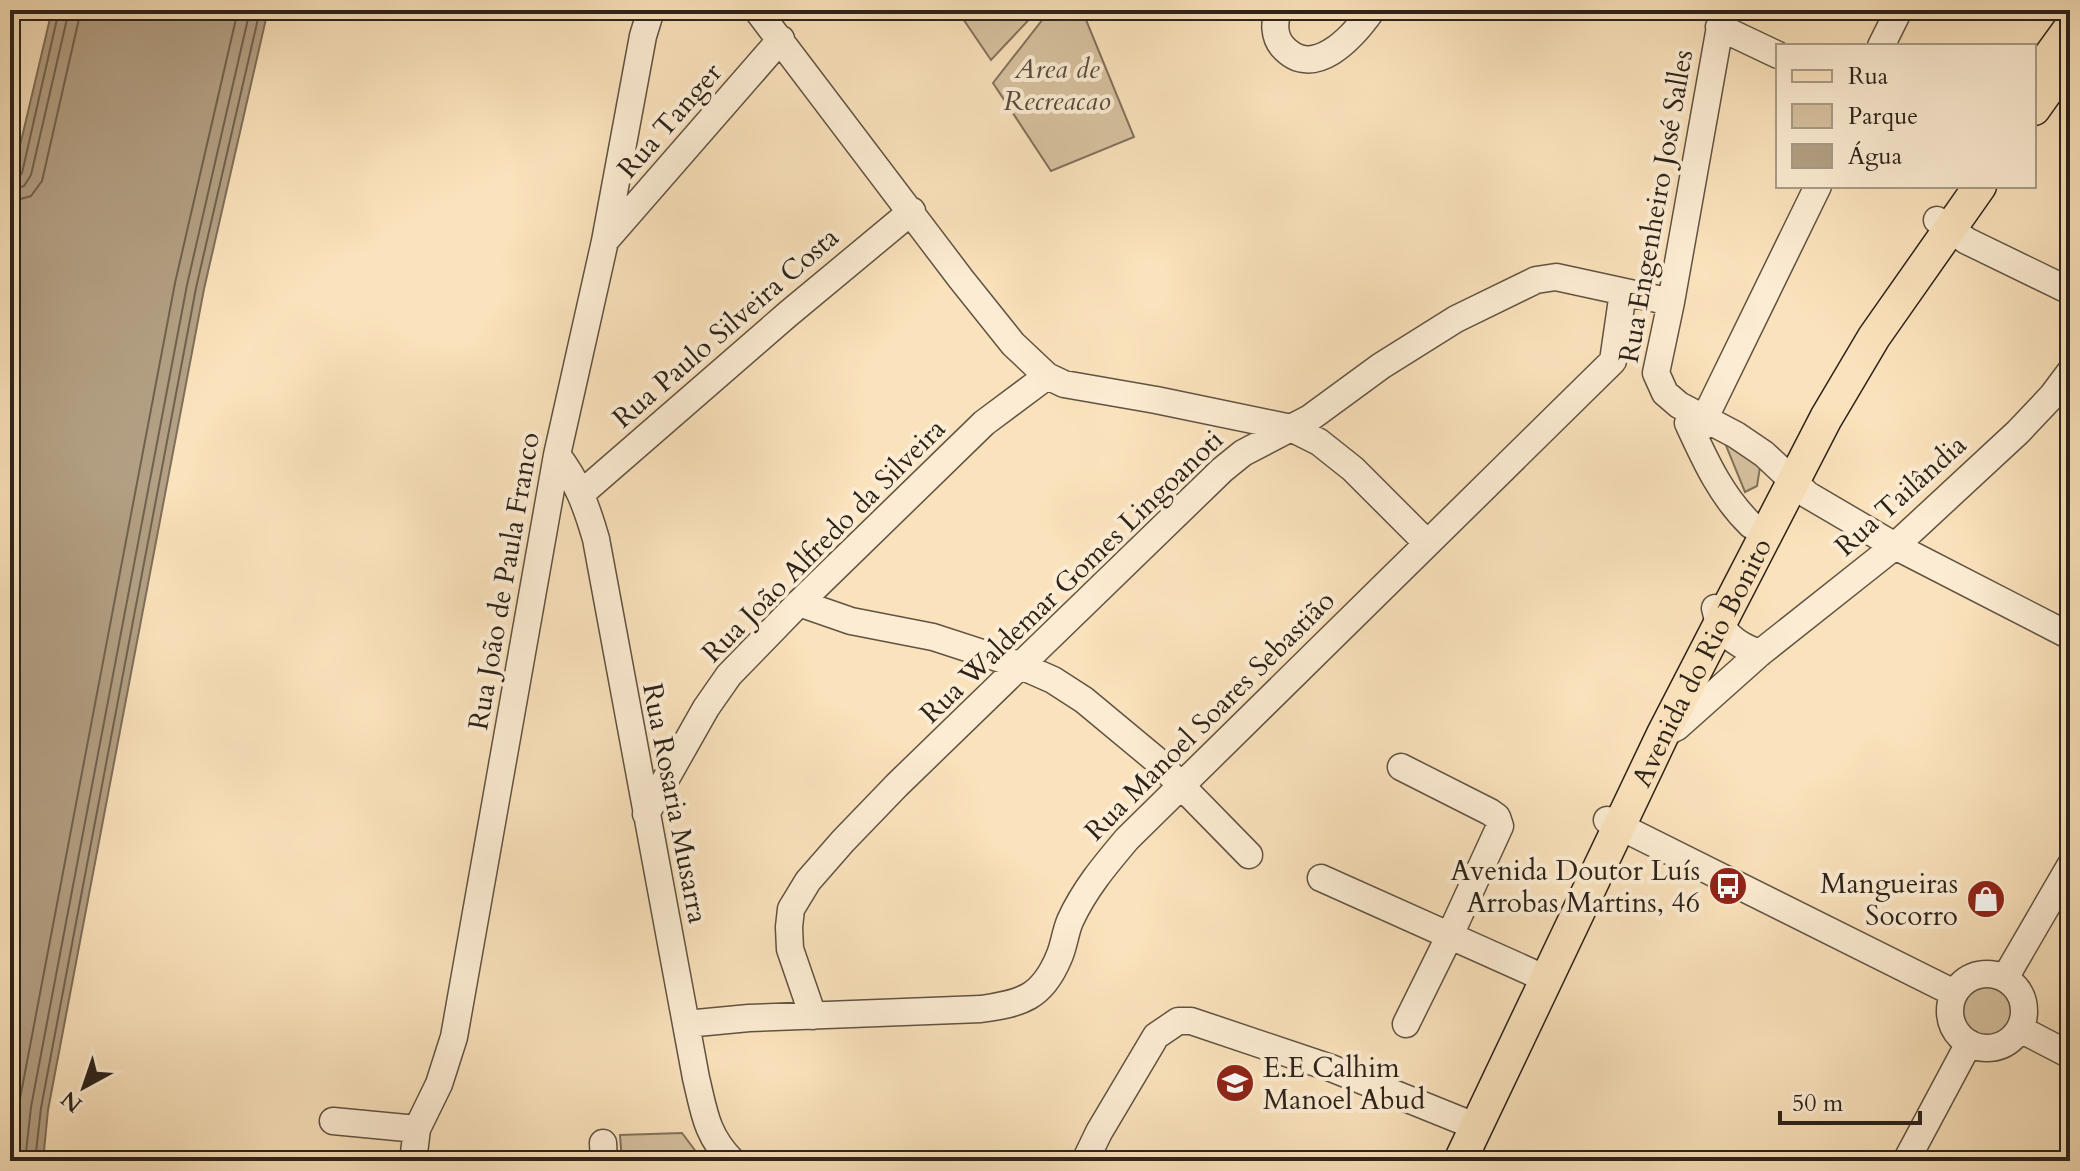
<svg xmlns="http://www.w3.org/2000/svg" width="2080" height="1171" viewBox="0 0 2080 1171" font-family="Cardo,serif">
<rect width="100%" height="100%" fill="#fae2bc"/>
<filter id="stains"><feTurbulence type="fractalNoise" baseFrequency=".0025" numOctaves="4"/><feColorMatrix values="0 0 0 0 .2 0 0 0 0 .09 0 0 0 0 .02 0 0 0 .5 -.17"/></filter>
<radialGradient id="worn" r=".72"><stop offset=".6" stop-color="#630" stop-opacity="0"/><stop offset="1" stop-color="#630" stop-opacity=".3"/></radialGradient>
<!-- green -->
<path fill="#d7c2a0" stroke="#82725d" stroke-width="2" d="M957 10H1038L991 60Z
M1050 10H1082L1134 137 1051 171 993 83Z
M1720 431 1761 461 1757 486 1745 492Z
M1960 1011a27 27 0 1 1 54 0a27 27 0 1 1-54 0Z
M682 1133 703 1161H622L620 1135Z"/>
<!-- water -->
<path fill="#b4a185" stroke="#7e6f5a" stroke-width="2" d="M52 10H268L204 289 48 1110 43 1161H10V188Z"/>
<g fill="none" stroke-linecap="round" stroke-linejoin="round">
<!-- shore -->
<path stroke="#706250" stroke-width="2" d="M10 180 17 179 22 173 59 10
M10 190 24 186 31 175 69 10
M10 202 31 196 42 181 81 10
M13 1161 19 1104 175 283 238 10
M25 1161 31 1107 187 285 250 10
M35 1161 41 1108 196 288 260 10"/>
<!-- minor casing -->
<g stroke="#605342" stroke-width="29">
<path id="minor" d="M757 10 961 279 1013 344 1047 376 1064 384 1156 400 1291 428 1319 442 1353 469 1427 543
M1278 10C1274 22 1274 36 1282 46 1313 82 1353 37 1372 10
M1723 10 1671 302 1656 373 1665 393 1679 405 1736 435 1764 454 1808 495 1895 546 2070 636
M1719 27 1778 55
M1881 46 1899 10
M1937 220 1967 241 2070 291
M605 241 781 39
M1688 423C1705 460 1721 496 1751 525
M1695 438 1818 186
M557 455C578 482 587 508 596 539L696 1078C704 1111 706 1135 732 1161
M582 493 788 314 912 211
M799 603 851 621 933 637 1019 665 1053 680 1084 700 1155 759 1249 855
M1715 608C1719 633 1738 646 1760 653
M1665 733 1677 727 1760 653 1895 546 2018 432 2052 396 2070 372
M1401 767 1490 812 1497 817 1500 826 1450 935 1406 1024
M646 814 706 708 729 675 799 603 984 423 1047 376
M1607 820 1954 993
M1321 878 1533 973
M1950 1011a37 37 0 1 1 74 0a37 37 0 1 1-74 0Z
M2005 978 2070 866
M813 1016 790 949 789 927 791 909 808 881 843 841 897 785 1222 470 1243 453 1310 418 1381 366 1456 319 1536 280 1556 277 1671 302
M686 1024 749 1018 981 1009C1022 1003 1042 998 1059 957 1064 946 1065 933 1070 921 1084 890 1105 865 1127 839L1613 361 1623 292
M2020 1029 2070 1055
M333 1121 417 1129
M603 1143 604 1161
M413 1161 417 1129 439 1084 454 1037 557 455 605 241 643 36 651 10
M1085 1161 1099 1132 1156 1036 1178 1021H1191L1331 1068 1477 1127
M1906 1161 1969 1043"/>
</g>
<!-- major casing -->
<g stroke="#2c231a" stroke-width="35">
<g id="major">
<path d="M2039 71 2070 28"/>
<path d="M2034 109 2070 58"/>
<path id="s1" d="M1460 1161 1663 734 1826 418 1874 337 1980 186"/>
</g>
</g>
<!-- minor -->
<use href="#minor" stroke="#fcecd3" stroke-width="26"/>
<!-- major -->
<use href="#major" stroke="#fae2bc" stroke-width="32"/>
</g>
<!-- icons -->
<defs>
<g id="bus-disc" transform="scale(2)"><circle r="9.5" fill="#8f2418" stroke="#fcecd3"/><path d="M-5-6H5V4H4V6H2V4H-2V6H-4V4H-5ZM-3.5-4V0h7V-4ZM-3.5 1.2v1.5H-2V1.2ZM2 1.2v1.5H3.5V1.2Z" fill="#fff"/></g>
<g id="shop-disc" transform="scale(2)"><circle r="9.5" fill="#8f2418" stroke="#fcecd3"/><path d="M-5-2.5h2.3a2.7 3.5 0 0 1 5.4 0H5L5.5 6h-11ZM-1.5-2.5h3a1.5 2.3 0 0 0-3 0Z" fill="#fff"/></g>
<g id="school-disc" transform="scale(2)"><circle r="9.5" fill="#8f2418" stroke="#fcecd3"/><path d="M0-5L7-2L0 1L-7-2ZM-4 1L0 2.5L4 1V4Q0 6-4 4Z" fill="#fff"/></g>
</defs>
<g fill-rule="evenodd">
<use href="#bus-disc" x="1728" y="886"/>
<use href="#shop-disc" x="1986" y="899"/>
<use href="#school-disc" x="1235" y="1083"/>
</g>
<g text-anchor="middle" stroke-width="8" stroke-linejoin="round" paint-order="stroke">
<!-- park labels -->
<g font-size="28" font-style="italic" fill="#574b3c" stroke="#fcecd3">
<text x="1057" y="78">Area de<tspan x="1057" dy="32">Recreacao</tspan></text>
</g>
<!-- street labels -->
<g font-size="28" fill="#2c231a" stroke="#fcecd3">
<text transform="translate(669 120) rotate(-49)" y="10">Rua Tanger</text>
<text transform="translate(1655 206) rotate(-80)" y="10">Rua Engenheiro José Salles</text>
<text transform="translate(725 327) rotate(-41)" y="10">Rua Paulo Silveira Costa</text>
<text transform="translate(1900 495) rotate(-42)" y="10">Rua Tailândia</text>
<text transform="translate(823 540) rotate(-45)" y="10">Rua João Alfredo da Silveira</text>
<text transform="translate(1071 576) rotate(-44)" y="10">Rua Waldemar Gomes Lingoanoti</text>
<text transform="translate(503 581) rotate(-80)" y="10">Rua João de Paula Franco</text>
<text dy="10" stroke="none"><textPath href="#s1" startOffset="554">Avenida do Rio Bonito</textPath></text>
<text transform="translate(1209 715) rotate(-45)" y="10">Rua Manoel Soares Sebastião</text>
<text transform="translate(676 803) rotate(79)" y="10">Rua Rosaria Musarra</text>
</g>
<!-- poi labels -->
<g font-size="28" fill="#2c231a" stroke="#fcecd3" text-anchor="end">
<text x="1700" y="880">Avenida Doutor Luís<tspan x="1700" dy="32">Arrobas Martins, 46</tspan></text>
<text x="1958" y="893">Mangueiras<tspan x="1958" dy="32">Socorro</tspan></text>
<text x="1263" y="1077" text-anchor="start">E.E Calhim<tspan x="1263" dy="32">Manoel Abud</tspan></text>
</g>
</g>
<!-- margin -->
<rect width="2080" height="1171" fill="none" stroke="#fae2bc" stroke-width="40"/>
<rect x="12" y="12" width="2056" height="1147" fill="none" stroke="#2c231a" stroke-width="4"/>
<rect x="20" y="20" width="2040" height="1131" fill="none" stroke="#2c231a" stroke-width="2"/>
<!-- legend -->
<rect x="1776" y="44" width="260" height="144" fill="#fcecd3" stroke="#a99c89" stroke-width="2"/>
<rect x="1792" y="70" width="40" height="12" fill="#fae2bc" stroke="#a99c89" stroke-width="2"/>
<text x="1848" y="84" font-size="24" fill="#2c231a">Rua</text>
<rect x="1792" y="104" width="40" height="24" fill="#d7c2a0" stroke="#a99c89" stroke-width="2"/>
<text x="1848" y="124" font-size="24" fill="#2c231a">Parque</text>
<rect x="1792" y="144" width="40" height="24" fill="#b4a185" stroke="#a99c89" stroke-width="2"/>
<text x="1848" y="164" font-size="24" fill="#2c231a">Água</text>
<!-- north arrow -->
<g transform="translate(84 1087) rotate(220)" stroke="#fcecd3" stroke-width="6" paint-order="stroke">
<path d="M0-6L14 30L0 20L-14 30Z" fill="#2c231a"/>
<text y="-12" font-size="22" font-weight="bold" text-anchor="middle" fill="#2c231a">N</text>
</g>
<!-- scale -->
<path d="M1780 1111v12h140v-12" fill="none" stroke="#2c231a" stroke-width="4"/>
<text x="1792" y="1111" font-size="24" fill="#2c231a" stroke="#fcecd3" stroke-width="6" paint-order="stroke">50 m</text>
<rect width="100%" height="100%" filter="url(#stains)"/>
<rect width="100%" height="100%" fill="url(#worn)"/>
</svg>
